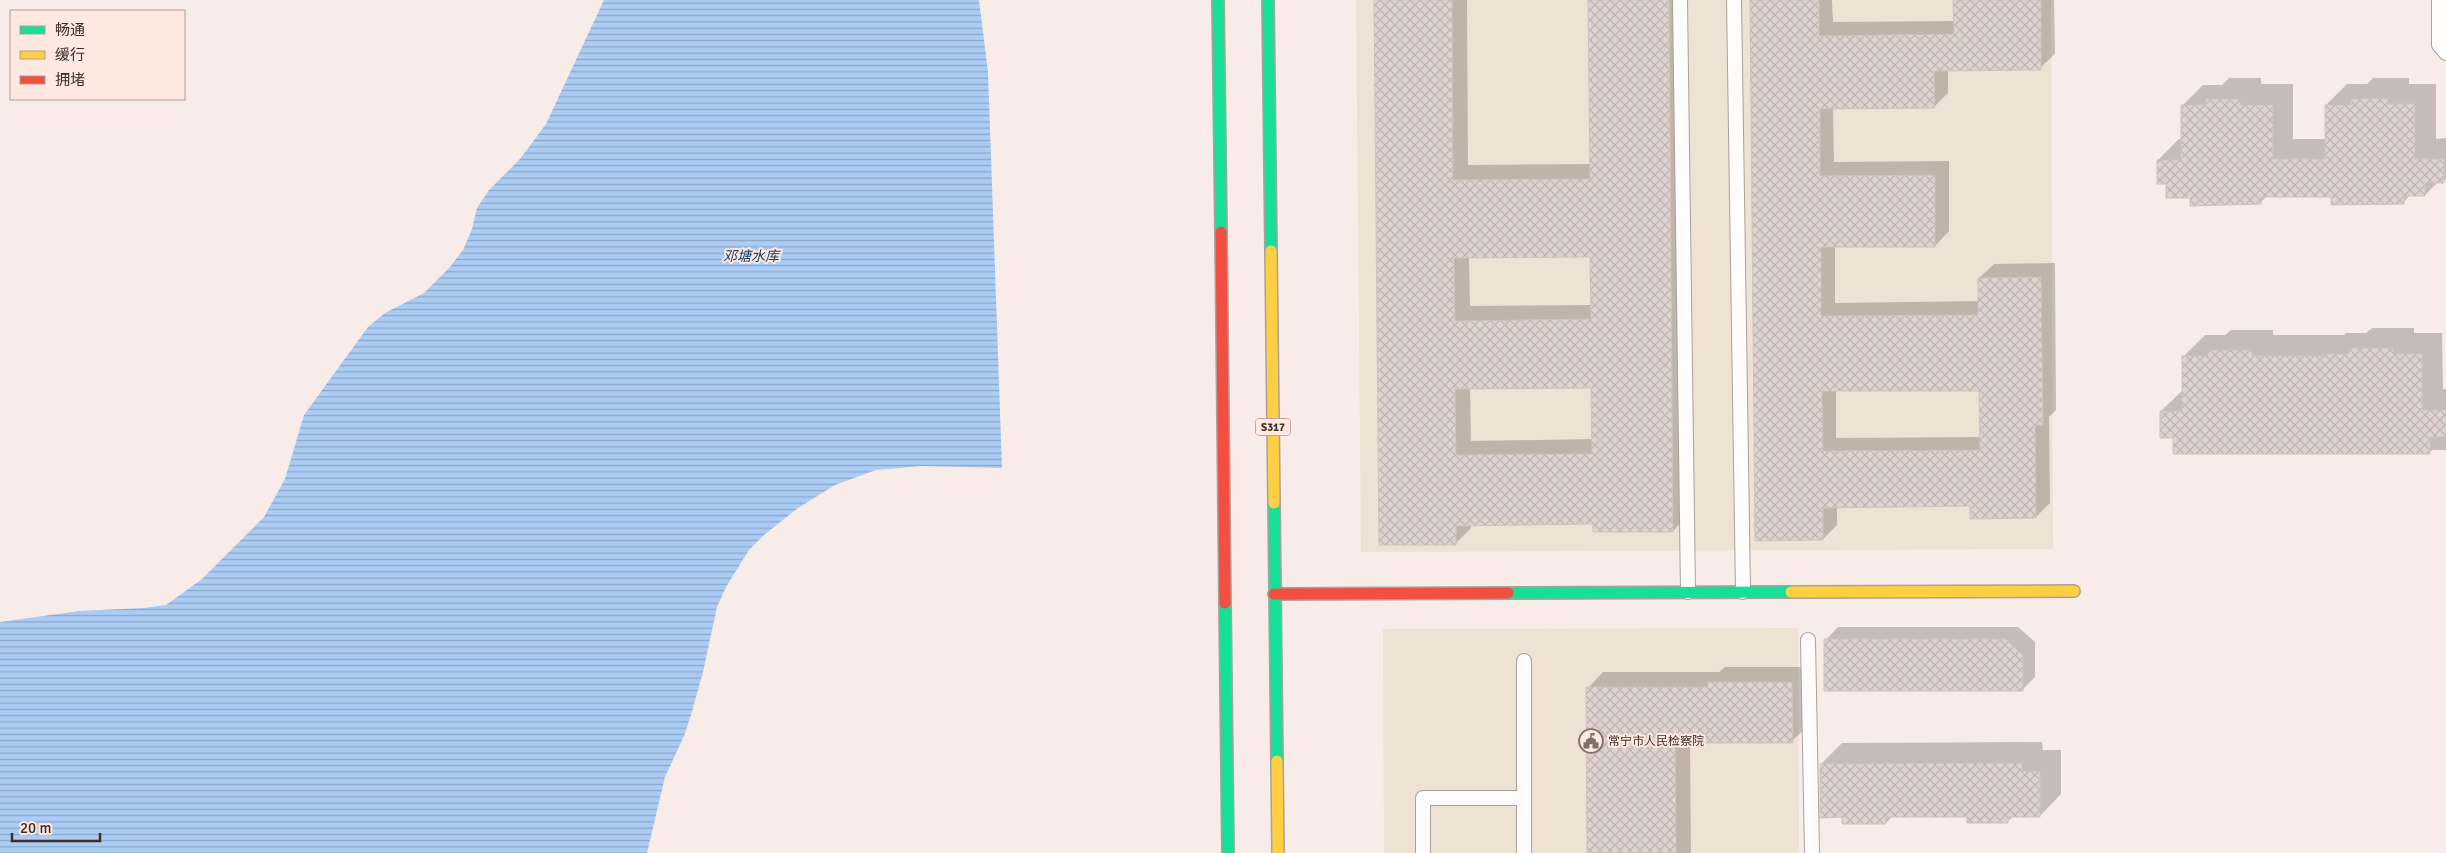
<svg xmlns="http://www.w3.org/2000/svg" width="2446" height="853" viewBox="0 0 2446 853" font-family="Signika,'Noto Sans SC',sans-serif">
<defs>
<pattern id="water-rules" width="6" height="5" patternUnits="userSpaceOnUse" patternTransform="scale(1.25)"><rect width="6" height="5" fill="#abccf4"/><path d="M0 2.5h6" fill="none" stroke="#8ca6c6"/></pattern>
<pattern id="building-cross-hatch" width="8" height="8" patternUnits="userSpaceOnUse" patternTransform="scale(1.25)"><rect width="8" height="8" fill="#ded3ce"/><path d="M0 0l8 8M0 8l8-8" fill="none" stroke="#bfb5b1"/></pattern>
</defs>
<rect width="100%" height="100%" fill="#f7ece7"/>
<!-- commercial -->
<path fill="#eee2d5" d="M1356 0H2051L2053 549 1361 552Z
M1798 628 1799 853H1384L1383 629Z"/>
<!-- water -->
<path fill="url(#water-rules)" d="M604 0H979L988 72 1002 468 921 466 876 470 835 485 798 508 764 535 749 550 726 587 717 607 703 672 691 715 684 736 665 777 647 853H0V622L79 611 144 608 166 605 202 579 264 517 285 479 304 415 368 327 385 313 424 293 450 267 463 250 472 229 477 208 489 190 520 159 546 124Z"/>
<!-- shadow -->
<path fill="#0003" fill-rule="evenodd" d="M1375 0H1467L1468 165 1591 164 1589 0H1684L1688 515 1673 531 1594 523 1471 524V528L1456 543ZM1469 256H1592V305L1470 306ZM1593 386V439L1471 441 1470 388Z
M1751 0H1832L1833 22 1955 21 1954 0H2054L2055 54 2040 68 1948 69V93L1934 107H1833L1834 162 1949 161V231L1935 246H1835V303L1980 301 1979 278 1994 264 2055 263 2056 410 2049 417 2050 503 2036 517 1971 505 1837 507V525L1823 539ZM1980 389 1981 437 1836 438V390Z
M2229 78H2261V84H2293V139H2326V105L2347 84H2367L2373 78H2409V84H2436V139L2446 138V179L2443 182H2438L2425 195H2410L2403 203 2332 196H2267L2260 203 2191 197 2167 183 2158 160 2179 139H2182V106L2203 85H2222Z
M2372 328H2414V333H2442L2443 389H2446V450H2432L2430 452 2174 436 2161 411 2183 390V357L2205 335H2225L2231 330H2273V335H2344L2346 333H2366Z
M1838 627H2018L2035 642V677L2022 690 1826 640Z
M1725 667H1807L1808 726 1792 741 1690 742 1691 853H1589L1588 688 1603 672H1719Z
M2042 742 2043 750H2061V794L2040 816H2014L2008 821 1968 816H1893L1886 823 1844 816 1821 764 1842 743Z"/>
<!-- building -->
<path fill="url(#building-cross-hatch)" stroke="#cec3be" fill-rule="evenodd" d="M1374 0H1452L1453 180 1590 179 1588 0H1669L1673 532H1593V524L1456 526V545H1379ZM1590 257 1591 319 1455 321 1454 258ZM1591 388 1592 454 1456 455 1455 389Z
M1750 0H1819V36L1954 34 1953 0H2041V70L1934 71 1935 108 1820 109V176L1935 175V247H1821V316L1978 315V278L2041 277 2043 425H2035L2036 518 1970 519V506L1823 508V540L1755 541ZM1822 391H1979L1980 450 1823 451Z
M2388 98V104H2415V159H2444V183H2425V196H2404V204L2331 205V197H2261V204L2190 206V198H2166V184H2157V160H2181V105H2206V99H2240V105H2273V159H2325V105H2351V99Z
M2349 348H2393V354H2422V410H2446V437H2430V454H2173V438H2160V411H2182V356H2208V350H2252V356H2323V354H2349Z
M1824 639H2005L2023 655V691H1824Z
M1708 682H1792L1793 743H1675L1676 853H1587L1586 687H1708Z
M2022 763V771H2040V817H2008V823H1967V817H1886V824H1842V817L1820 818V764Z"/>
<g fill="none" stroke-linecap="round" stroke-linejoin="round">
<!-- lane casing -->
<g stroke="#aba09b" stroke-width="16">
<path id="lane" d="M1680 0 1688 592
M1734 0 1743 592
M2439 0V45L2446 53
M1808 640 1812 853
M1524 661V853
M1423 853V798H1524"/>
</g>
<!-- fast casing -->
<g stroke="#aba09b" stroke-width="14">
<path id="fast" d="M1218 0 1221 232
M1268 0 1271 251
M1274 503 1277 761
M1508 593 1791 592
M1225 603 1228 853"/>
</g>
<!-- slow casing -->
<g stroke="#aba09b" stroke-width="14">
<path id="slow" d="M1271 251 1274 503
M1791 592 2074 591
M1277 761 1278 853"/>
</g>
<!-- jam casing -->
<g stroke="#aba09b" stroke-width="14">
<path id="jam" d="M1221 232 1225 603
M1274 594 1508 593"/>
</g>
<!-- lane -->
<use href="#lane" stroke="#fefcfb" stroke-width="14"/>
<!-- fast -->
<use href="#fast" stroke="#16e098" stroke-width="11"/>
<!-- slow -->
<use href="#slow" stroke="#ffcf43" stroke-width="11"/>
<!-- jam -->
<use href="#jam" stroke="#f24e42" stroke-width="11"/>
</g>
<!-- icons -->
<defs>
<g id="civic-ring" transform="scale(1.25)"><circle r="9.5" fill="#fee8e0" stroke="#7d716c" stroke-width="1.5"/><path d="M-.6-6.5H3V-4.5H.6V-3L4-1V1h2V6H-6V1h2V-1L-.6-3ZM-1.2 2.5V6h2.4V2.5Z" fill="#7d716c"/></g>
</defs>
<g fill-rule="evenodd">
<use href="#civic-ring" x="1591" y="741"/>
</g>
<g text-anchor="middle" stroke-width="4" stroke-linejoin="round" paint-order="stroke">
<!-- shield labels -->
<rect fill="#fee8e0" stroke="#766660" stroke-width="1" x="1255.5" y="418.5" width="35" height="17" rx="4"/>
<g font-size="11" font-weight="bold" fill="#3c2f29">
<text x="1273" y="431">S317</text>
</g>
<!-- poi labels -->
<g font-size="12" fill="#3c2f29" stroke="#fee8e0" text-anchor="start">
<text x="1608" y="745">常宁市人民检察院</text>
</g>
<!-- water labels -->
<g font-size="14" font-style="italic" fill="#12416f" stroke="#fee8e0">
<text x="751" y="261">邓塘水库</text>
</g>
</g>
<!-- legend -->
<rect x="10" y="10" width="175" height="90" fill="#fee8e0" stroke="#b09e97"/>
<rect x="20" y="26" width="25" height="8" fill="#16e098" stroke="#b09e97"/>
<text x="55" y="35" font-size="15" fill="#3c2f29">畅通</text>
<rect x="20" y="51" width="25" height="8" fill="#ffcf43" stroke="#b09e97"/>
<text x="55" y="60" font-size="15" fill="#3c2f29">缓行</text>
<rect x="20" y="76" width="25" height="8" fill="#f24e42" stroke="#b09e97"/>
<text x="55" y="85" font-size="15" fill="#3c2f29">拥堵</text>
<!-- scale -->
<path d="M12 833v8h88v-8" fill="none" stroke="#3c2f29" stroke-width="2.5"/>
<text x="20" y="833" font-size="15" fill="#3c2f29" stroke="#fee8e0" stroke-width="4" paint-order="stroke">20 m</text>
</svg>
